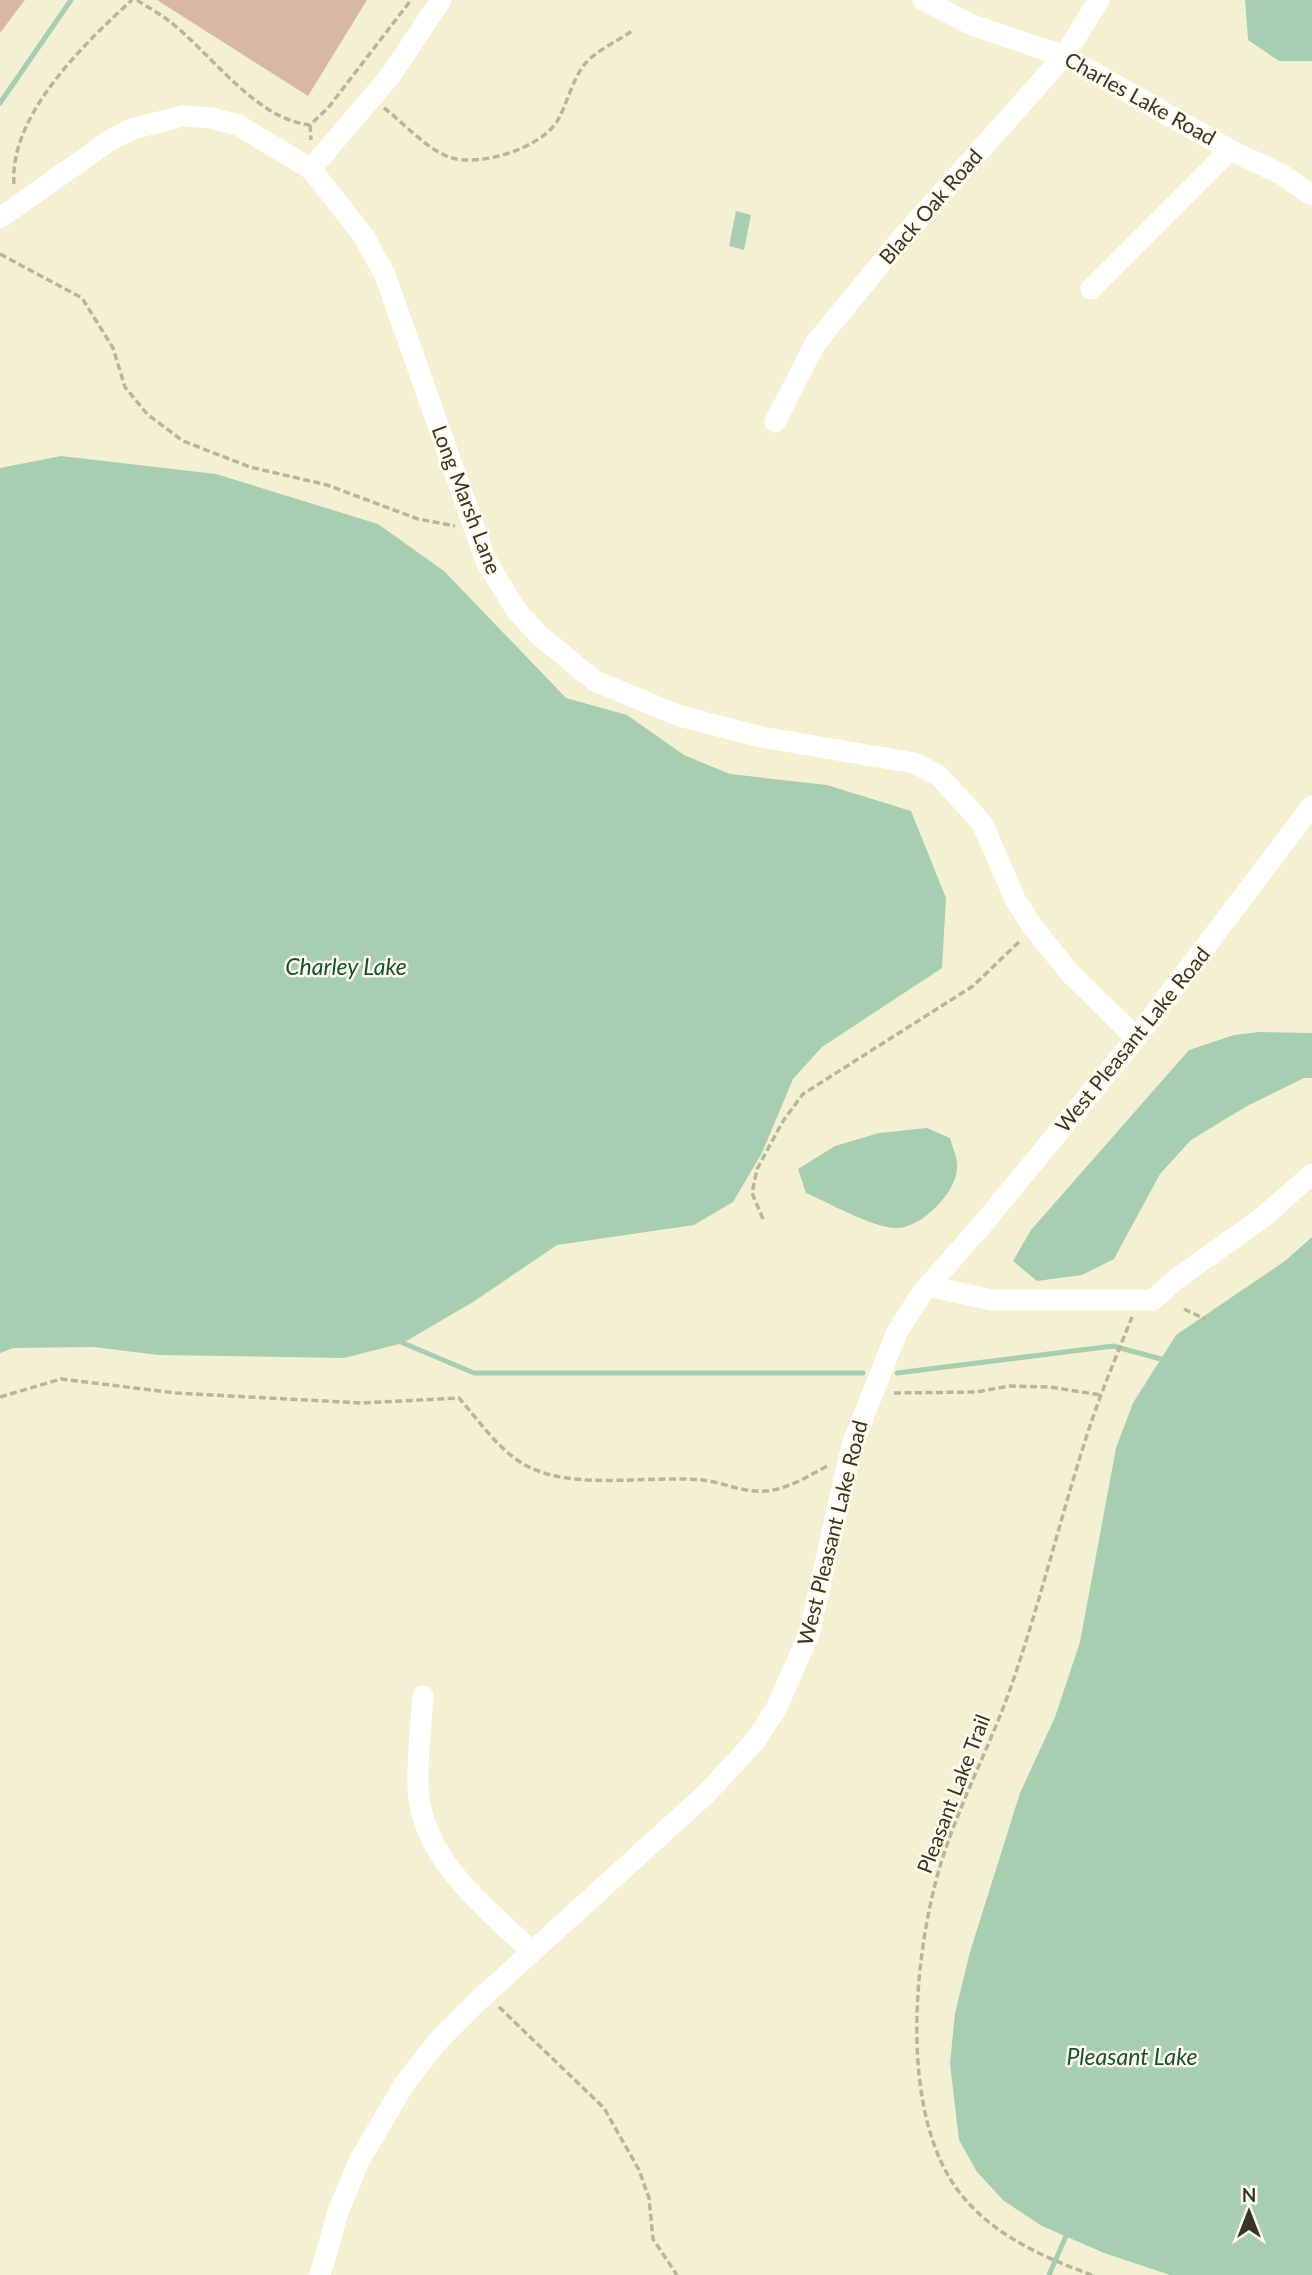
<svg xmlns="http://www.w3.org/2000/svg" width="1312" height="2275" viewBox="0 0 1312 2275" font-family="Lato,sans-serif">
<rect width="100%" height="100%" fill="#f4f1d3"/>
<!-- green -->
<path fill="#d7b7a6" d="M0 0H25L0 33Z
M157 0H367L308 96Z"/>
<!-- water -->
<path fill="#a8ceb2" d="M1245 0H1312V61H1279L1248 40Z
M736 211 751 215 744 250 729 246Z
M61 456 216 474 378 524 444 571 566 698 627 715 684 755 730 774 827 785 911 811 946 898 942 968 822 1047 793 1079 762 1153 733 1202 694 1225 557 1245 473 1302 403 1343 344 1358 158 1355 94 1347 13 1348 0 1353V468Z
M1259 1032 1312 1033V1078H1304L1247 1106 1191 1140 1160 1174 1114 1259 1082 1275 1037 1281 1013 1261 1031 1230 1189 1050 1234 1035Z
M927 1128 950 1138C952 1146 957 1156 957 1165 959 1190 923 1227 898 1228 875 1229 829 1203 806 1193L798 1169 835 1146 879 1133Z
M1312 1237V2275H1170L1104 2253 1042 2226 1004 2201 977 2172 959 2140 950 2064 955 2013 970 1952 1020 1793 1055 1717 1080 1642 1116 1448 1133 1403 1176 1335 1285 1261Z"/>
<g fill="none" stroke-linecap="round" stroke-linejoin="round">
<!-- stream -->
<path stroke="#a8ceb2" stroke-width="5" d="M0 103 71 0
M403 1343 474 1373H863
M897 1373 1113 1346 1161 1359
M1049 2275 1066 2236"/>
<!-- path -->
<path stroke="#b8b59d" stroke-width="3.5" stroke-dasharray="7 3.5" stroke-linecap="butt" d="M137 0C147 7 159 13 169 21 211 53 255 119 310 125L328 108 411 0
M384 108C404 123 425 148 449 157 479 168 544 148 559 118 568 101 572 81 584 65 595 51 618 41 632 31
M310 125 311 140
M14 184C9 115 85 43 132 0
M0 254 82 298 113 348 125 387 147 414 183 441 250 467 327 485 418 519 455 526
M763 1219 752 1193 757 1169 783 1121 803 1094 973 986 1020 941
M1184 1309 1205 1319
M894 1393 976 1392 1010 1386 1050 1387 1101 1395
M0 1397 61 1379 176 1393 362 1403 459 1398C481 1423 501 1454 531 1468 578 1490 651 1475 702 1480 722 1482 744 1493 765 1491 787 1490 810 1475 829 1465
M499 2007 604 2108 639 2170 649 2198 653 2239 677 2275
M1092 2275C1045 2258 997 2237 964 2198 897 2120 913 1955 941 1863 961 1798 995 1737 1016 1672 1042 1595 1061 1516 1086 1438 1099 1397 1116 1357 1132 1317"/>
<!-- minor -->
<path stroke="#fff" stroke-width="21" d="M923 0 972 25 1064 56 1230 150 1281 174 1312 195
M311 169 391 75 441 0
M0 218 112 139 132 129 183 116 211 118 238 125 311 169 363 235 385 275 486 561 517 611 539 635 595 681 680 716 761 737 915 763 939 776 982 823 1015 899 1032 926 1070 973 1136 1038
M1091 289 1230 150
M775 422 815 344 896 245 1064 56 1099 0
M928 1286 991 1300H1153L1179 1277 1262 1218 1312 1174
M423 1696C421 1726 417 1758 418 1788 422 1860 484 1905 532 1952
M320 2275 338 2212 359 2161 405 2083 438 2041 479 2000 707 1793 755 1741 776 1709 809 1634 852 1445 897 1332 922 1293 982 1225 1136 1038 1312 806"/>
</g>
<g text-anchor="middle" stroke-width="5" stroke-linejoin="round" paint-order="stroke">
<!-- street labels -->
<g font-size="21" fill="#363529" stroke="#fffdeb">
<text transform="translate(1140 99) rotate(29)" y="7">Charles Lake Road</text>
<text transform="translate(931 207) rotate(-49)" y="7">Black Oak Road</text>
<text transform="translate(466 500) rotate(69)" y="7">Long Marsh Lane</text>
<text transform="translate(1133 1040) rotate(-51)" y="7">West Pleasant Lake Road</text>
<text transform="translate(833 1533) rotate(-76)" y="7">West Pleasant Lake Road</text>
<text transform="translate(954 1794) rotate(-69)" y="7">Pleasant Lake Trail</text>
</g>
<!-- water labels -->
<g font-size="23" font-style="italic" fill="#14512d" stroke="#fffdeb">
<text x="346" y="975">Charley Lake</text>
<text x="1132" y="2065">Pleasant Lake</text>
</g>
</g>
<!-- north arrow -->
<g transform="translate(1249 2212)" stroke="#fffdeb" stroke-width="5" paint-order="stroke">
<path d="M0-5L12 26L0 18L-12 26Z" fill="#363529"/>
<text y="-10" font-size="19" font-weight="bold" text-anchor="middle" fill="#363529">N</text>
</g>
</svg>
